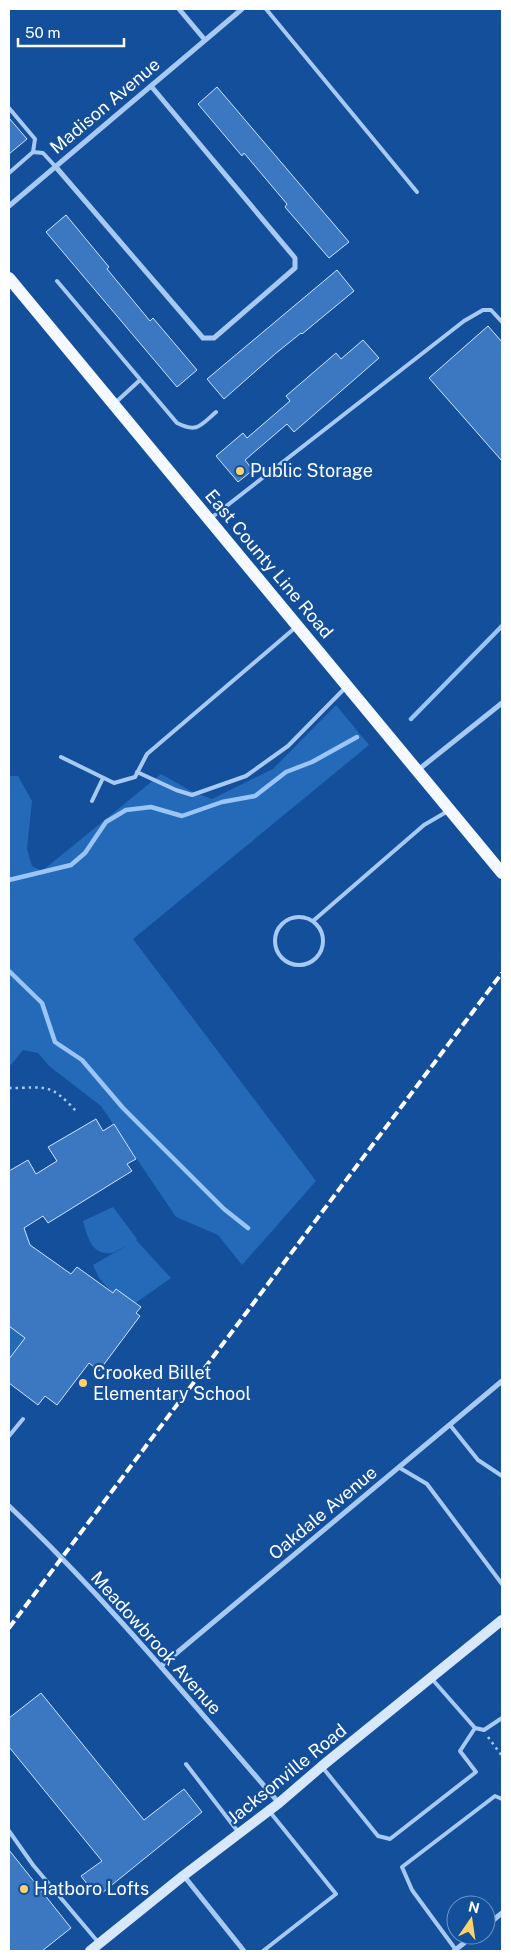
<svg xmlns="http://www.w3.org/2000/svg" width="511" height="1960" viewBox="0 0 511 1960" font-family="'Public Sans',sans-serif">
<rect width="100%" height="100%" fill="#134f9b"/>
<!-- green -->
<path fill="#2569b9" d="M336 705 369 745 133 939 316 1181 242 1265 218 1235 176 1217 101 1106 49 1066 38 1053 23 1050 11 1065 9 1064V776H18L32 801 27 849 32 866 42 871 161 774 193 792 212 799 273 769Z
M113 1207 137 1239 136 1240 171 1278 127 1309 99 1278 93 1265 126 1246C122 1247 116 1252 112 1253 91 1256 87 1235 83 1221Z
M23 1312 35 1339 26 1371 9 1377V1318Z"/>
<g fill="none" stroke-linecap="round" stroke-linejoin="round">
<!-- stream -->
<path stroke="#99c5f7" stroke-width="4.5" d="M411 719 502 626
M9 880 71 865 85 853 106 822 126 810 151 807 182 816 222 802 255 796 286 772 312 762 357 737
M9 971 42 1003 55 1042 82 1060 123 1108 224 1209 248 1228"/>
</g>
<!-- building -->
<path fill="#3c78c2" stroke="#d0e4fd" d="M217 87 349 242 329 258 285 207 287 204 244 153 242 156 198 104Z
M9 118 27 139 9 154Z
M66 215 109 267 107 269 150 321 153 318 197 370 177 387 46 232Z
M337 270 354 291 302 334 301 333 275 354 224 399 207 379Z
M488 326 502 342V461L429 378Z
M363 340 379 358 294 432 287 424 245 460 253 470 238 482 216 456 243 433 247 438 290 401 286 396 336 353 341 359Z
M96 1119 103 1131 114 1124 136 1159 127 1164 132 1171 48 1223 43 1216 24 1228 30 1245 71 1274 77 1267 113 1293 116 1289 141 1307 136 1313 140 1316 99 1371 89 1363 57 1405 45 1396 38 1405 9 1383V1359L25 1338 9 1326V1171L28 1160 36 1174 57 1161 48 1147Z
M41 1693 144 1820 184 1789 202 1812 97 1897 81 1876 102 1861 9 1747V1718Z
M9 1850 71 1928 42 1951H9Z"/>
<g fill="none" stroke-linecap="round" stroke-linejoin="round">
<!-- path -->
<path stroke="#a7caf4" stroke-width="2.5" stroke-dasharray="2.5 4" stroke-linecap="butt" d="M9 1088C48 1088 49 1082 77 1112
M488 1737 502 1756"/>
<!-- lane -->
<path stroke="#a7caf4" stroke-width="4" d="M266 9 417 192
M9 108 35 139 33 152
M9 173 33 152 43 153 55 166
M57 281 177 423C197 433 200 426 216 412
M115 403 140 380
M211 518 464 321 483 310H491L502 322
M61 757 114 783 135 777 147 754 296 627
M137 772 176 790 192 795 246 776 288 746 346 687
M92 801 103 778
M275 941a24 24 0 1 1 48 0a24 24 0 1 1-48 0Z
M313 921 424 825 448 811
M450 1425 478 1460 502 1476
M9 1436 23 1419
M400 1468 427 1484 502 1584
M475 1728 484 1730 502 1718
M186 1764 239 1833
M323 1768 378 1836 390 1839 476 1772 460 1751 475 1728 432 1679
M9 1831 33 1865 98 1942
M456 1950 412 1890 402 1867 495 1796 502 1799
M263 1951 336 1894 270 1812"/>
<!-- street -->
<path stroke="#a7caf4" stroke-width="5" d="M179 9 205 40
M55 166 203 338H214L295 268V258L151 86
M9 206 242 9
M418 770 502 703
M9 1506C106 1598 191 1702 279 1803
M161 1666 502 1381
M184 1876 244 1951
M486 1926 502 1913
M454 1951 474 1935"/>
<!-- secondary -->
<path stroke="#d7e8fd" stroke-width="10" d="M90 1951 183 1876 279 1803 322 1766 502 1620"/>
<!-- primary -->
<path stroke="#f4f8ff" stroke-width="12" d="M9 278 502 873"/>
<!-- rail -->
<path stroke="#fff" stroke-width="4" stroke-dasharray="9 4" stroke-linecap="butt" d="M9 1628 502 973"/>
</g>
<!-- markers -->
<g fill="#ffd36a" stroke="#134f9b" stroke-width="2">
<circle cx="240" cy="471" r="5"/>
<circle cx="83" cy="1383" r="5"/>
<circle cx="24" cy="1889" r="5"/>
</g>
<g text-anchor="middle" stroke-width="4.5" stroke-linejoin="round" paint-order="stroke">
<!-- street labels -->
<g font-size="18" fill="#fff" stroke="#134f9b">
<text transform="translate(105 106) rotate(-40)" y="6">Madison Avenue</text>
<text transform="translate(269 564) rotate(50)" y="6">East County Line Road</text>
<text transform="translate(323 1513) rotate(-40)" y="6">Oakdale Avenue</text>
<text transform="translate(156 1643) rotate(48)" y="6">Meadowbrook Avenue</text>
<text transform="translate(287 1774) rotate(-39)" y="6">Jacksonville Road</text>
</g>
<!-- poi labels -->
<g font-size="18" fill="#fff" stroke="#134f9b" text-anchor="start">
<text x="250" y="477">Public Storage</text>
<text x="93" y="1379">Crooked Billet<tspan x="93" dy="21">Elementary School</tspan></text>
<text x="34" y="1895">Hatboro Lofts</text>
</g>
</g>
<!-- border -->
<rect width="511" height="1960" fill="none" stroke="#ffffff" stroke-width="20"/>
<!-- north arrow -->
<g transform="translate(471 1920) rotate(13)"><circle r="24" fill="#134f9b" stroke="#7195c3"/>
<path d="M0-4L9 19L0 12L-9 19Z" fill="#ffd36a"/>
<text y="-8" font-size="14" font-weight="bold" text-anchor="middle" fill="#ffffff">N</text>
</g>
<!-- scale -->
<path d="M18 38v8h106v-8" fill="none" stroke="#ffffff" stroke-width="2.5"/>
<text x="25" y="38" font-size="15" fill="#ffffff" stroke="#134f9b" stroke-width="4" paint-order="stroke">50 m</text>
</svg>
